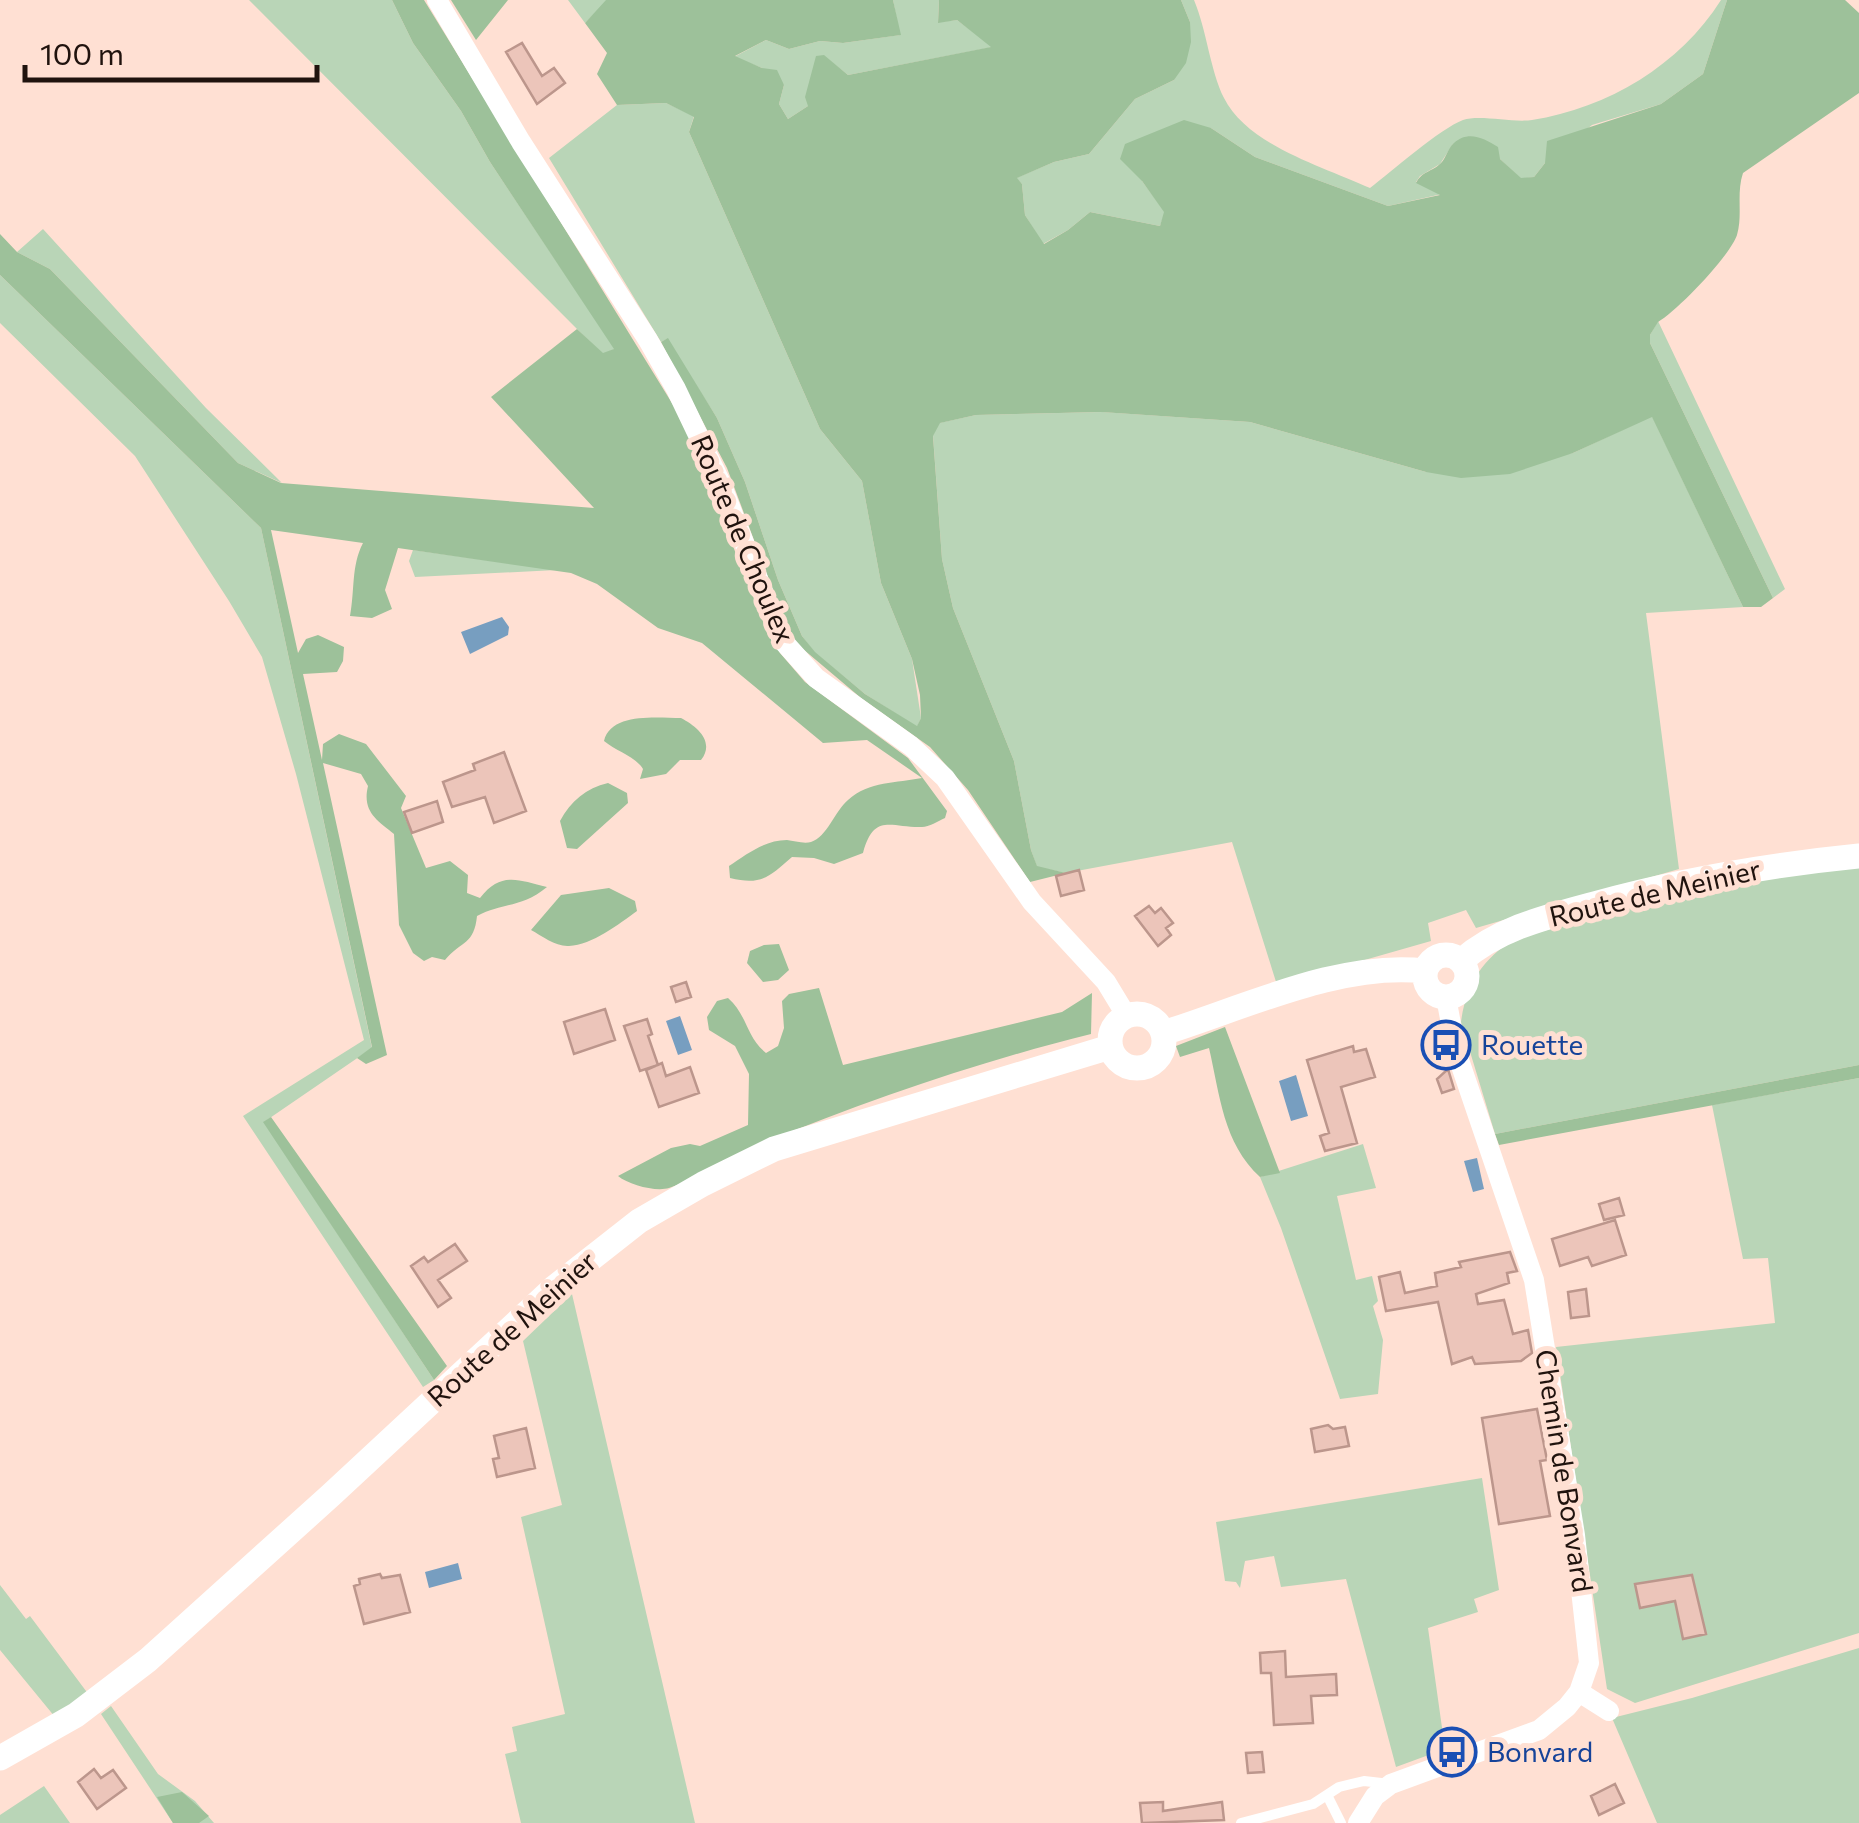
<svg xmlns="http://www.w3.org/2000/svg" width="1859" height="1823" viewBox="0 0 1859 1823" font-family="Commissioner,sans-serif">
<rect width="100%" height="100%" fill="#ffe0d3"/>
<!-- green -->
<path fill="#b9d5b7" d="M249 0H392L413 43 461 111 490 162 615 349 603 354 577 329Z
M568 0H606L607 1 585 23Z
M893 0H939L938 22 957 20 993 47 848 75 824 56 808 106 788 119 779 104 784 85 762 68 734 57 766 40 789 49 820 41 843 43 900 35Z
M1181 0H1194C1207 31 1210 70 1224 98 1247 145 1324 167 1370 188 1391 172 1441 128 1463 120 1480 114 1512 123 1532 120 1608 108 1680 65 1721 0H1727L1703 74 1661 104 1592 125 1545 163 1534 177 1521 179 1500 159 1453 144 1440 164 1420 176 1416 182 1442 194 1388 206 1255 157 1211 128 1142 181 1165 212 1160 226 1090 212 1068 230 1043 244 1025 215 1022 184 1016 178 1054 162 1089 154 1135 99 1174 80 1190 22Z
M666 103 694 116 689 132 820 429 862 481 881 583 912 659 921 718 917 727 865 694 814 652 802 636 778 580 745 482 717 418 667 339 661 342 549 158 617 105Z
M43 229 206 408 282 483 238 463 50 269 17 252Z
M0 275 261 528 372 1048 264 1122 434 1380 423 1387 243 1116 364 1040 296 774 262 657 229 601 135 456 0 323Z
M1658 321 1785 589 1773 598 1650 343V335Z
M1102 412 1250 422 1426 472 1573 453 1652 416 1743 607 1646 613 1679 869 1476 928 1466 910 1428 923 1431 941 1277 985 1232 842 1066 873 1037 867 1031 850 1014 761 953 608 942 559 933 435 939 423 976 415Z
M413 550 556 570 415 577 409 561Z
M1859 866V1065L1495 1134 1461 1022C1466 984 1483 959 1514 939L1721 883Z
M1859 1078V1633L1635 1703 1607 1689 1556 1347 1775 1323 1768 1258 1743 1259 1712 1105Z
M1363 1144 1376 1188 1337 1196 1356 1280 1372 1276 1378 1301 1373 1306 1383 1340 1378 1394 1340 1399 1281 1228 1260 1177Z
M572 1294 695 1823H521L505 1754 517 1751 512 1727 565 1714 521 1517 562 1505 523 1341Z
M1482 1478 1499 1590 1474 1599 1478 1612 1428 1628 1445 1749 1396 1767 1346 1579 1281 1587 1274 1556 1245 1561 1240 1588 1236 1582 1225 1581 1216 1522Z
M0 1585 26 1619 30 1616 89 1695 55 1717 0 1650Z
M1859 1648V1823H1657L1612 1718 1692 1698Z
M111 1706 158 1774 195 1801 214 1823H173L101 1714Z
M44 1786 70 1823H0V1815Z"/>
<!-- forest -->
<path fill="#9dc19a" d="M392 0H424L683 421 766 629 780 653 805 682 908 758 947 811 945 818C938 821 929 827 922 827 891 828 874 812 863 853L834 864 814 858 792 857C770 876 762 886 730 878L729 866C747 854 765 840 787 840 794 841 804 844 811 842 827 837 835 811 848 800 869 781 897 783 922 778L867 740 823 743 702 643 658 628 597 584 571 573 398 548 385 590 392 609 372 618 350 616C355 590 351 566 363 543L271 530 298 653 306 639 318 635 344 647 343 661 337 672 303 674 322 760 323 744 339 734 366 744 406 796 401 808 426 868 450 861 468 875 467 893 480 898C501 871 518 880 547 887 522 908 504 902 477 916 474 945 462 940 445 960L432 957 424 961 413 953 399 925 394 834C376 820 362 811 368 786L361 774 323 763 387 1055 366 1064 357 1058 372 1047 261 528 0 275V234L17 252 50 269 238 463 281 483 594 508 491 397 577 329 603 353 614 349 490 162 461 111 413 43Z
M451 0H508L476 40Z
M606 0H893L901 35 843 43 820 41 789 49 766 40 735 56 762 68 777 70 784 85 779 104 788 119 808 106 805 97 816 56 824 55 848 75 991 47 957 20 938 23 939 0H1181L1190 22 1191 42 1186 63 1174 80 1135 99 1089 154 1054 162 1017 178 1022 184 1025 215 1044 244 1068 230 1090 212 1160 226 1164 212 1142 181 1120 159 1125 144 1184 120 1211 128 1255 157 1388 206 1440 195 1416 183C1422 171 1432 172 1441 163 1446 158 1448 148 1454 143 1468 130 1484 138 1498 147L1500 159 1521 178 1534 177 1545 163 1547 141 1661 104 1703 74 1727 0H1845L1859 13V93L1743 173C1736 194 1743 215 1737 235 1730 256 1677 311 1658 322L1650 335V343L1773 598 1761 607H1743L1652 417 1573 453 1510 474 1461 478 1426 472 1250 422 1101 412 976 415 940 423 933 436 942 559 953 608 1014 761 1031 850 1037 866 1066 873 1030 882 968 790 930 747 861 698 797 644 778 604 727 468 661 342 668 338 717 418 745 482 778 580 802 636 815 652 865 694 917 726 921 718 920 695 912 659 881 583 862 481 820 429 689 132 694 117 666 103 617 105 597 74 607 53 585 23Z
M681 718C698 727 715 742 701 760H680L666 774 640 779 643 769C636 757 616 751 604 741 611 712 657 718 681 718Z
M608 783 627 793 628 803 577 849 567 848 560 821C571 801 586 788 608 783Z
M609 888 635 901 637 911C619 924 592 945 569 946 556 947 542 936 531 930L561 895Z
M779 944 789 970 778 980 763 982 747 963 750 951 764 945Z
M819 988 843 1065 1062 1012 1092 993 1091 1034C978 1062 866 1101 758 1145 728 1157 700 1178 669 1188 656 1192 629 1185 618 1176L671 1148 690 1144 700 1146 748 1125 749 1074 735 1046 709 1030 707 1017 717 1001 728 998C748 1016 746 1037 766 1053L778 1046 784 1028 782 1001 789 994Z
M1225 1027 1280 1173 1260 1177C1223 1143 1220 1095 1209 1048L1180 1057 1176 1046Z
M1859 1065V1078L1499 1145 1495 1134Z
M271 1117 447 1366 434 1380 263 1122Z
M182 1792 209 1816 199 1823H173L157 1797Z"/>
<!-- water -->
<path fill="#779ec0" d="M502 617 509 627 508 635 470 654 461 632Z
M680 1016 692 1050 678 1055 666 1021Z
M1296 1075 1308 1116 1291 1121 1279 1081Z
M1477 1158 1484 1189 1473 1192 1464 1161Z
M458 1563 462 1579 429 1588 425 1572Z"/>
<!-- building -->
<path fill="#ecc5ba" stroke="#bc968c" stroke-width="2.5" d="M522 43 542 76 554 68 565 83 537 104 506 52Z
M504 752 526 811 494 823 485 797 452 807 443 782 475 770 473 764Z
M437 801 443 822 412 833 404 812Z
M1079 870 1084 890 1061 896 1056 876Z
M1149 906 1155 913 1161 908 1173 923 1166 928 1171 935 1158 946 1135 916Z
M686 982 691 997 676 1002 671 987Z
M605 1009 615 1040 574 1054 564 1022Z
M647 1019 652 1034 648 1036 658 1065 640 1071 624 1026Z
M1353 1046 1354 1052 1366 1049 1375 1077 1341 1087 1357 1143 1325 1151 1320 1136 1329 1133 1307 1060Z
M662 1063 666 1076 690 1067 699 1093 659 1107 646 1070Z
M1448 1069 1454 1089 1442 1093 1437 1079Z
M1619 1198 1624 1215 1604 1220 1599 1204Z
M1615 1220 1626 1255 1592 1266 1588 1257 1560 1266 1552 1239Z
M455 1244 467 1261 438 1280 451 1298 438 1307 411 1266 424 1257 428 1262Z
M1510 1252 1517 1271 1507 1273 1509 1283 1476 1294 1478 1304 1504 1300 1513 1334 1528 1330 1532 1353 1521 1361 1475 1364 1472 1357 1452 1364 1438 1302 1386 1311 1379 1277 1400 1272 1405 1293 1437 1286 1435 1273 1461 1267 1459 1262Z
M1586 1289 1589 1316 1571 1318 1568 1292Z
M1537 1409 1547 1460 1540 1461 1550 1516 1499 1524 1482 1418Z
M1328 1425 1333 1429 1345 1427 1349 1446 1315 1452 1311 1429Z
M526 1428 535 1468 497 1477 493 1459 499 1458 494 1436Z
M380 1574 382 1578 400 1575 410 1612 364 1624 354 1586 360 1584 359 1579Z
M1692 1575 1706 1634 1683 1639 1675 1601 1640 1608 1635 1584Z
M1285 1651 1286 1677 1336 1674 1337 1695 1311 1696 1313 1723 1274 1725 1271 1673H1261L1260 1653Z
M1262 1752 1264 1772 1248 1773 1246 1753Z
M94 1769 101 1778 113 1770 126 1788 97 1809 78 1782Z
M1615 1784 1624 1803 1599 1815 1591 1796Z
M1163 1802V1811L1222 1802 1224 1820 1142 1823 1140 1803Z"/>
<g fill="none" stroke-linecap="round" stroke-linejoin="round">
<!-- service -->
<path stroke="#fff" stroke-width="10" d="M1327 1795 1341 1823
M1241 1823 1313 1804 1339 1787 1364 1781 1390 1784"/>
<!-- minor -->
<path stroke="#fff" stroke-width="20" d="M437 0 521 142 648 340 676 389 720 481 782 640 816 678 911 746 945 778 1032 902 1106 982 1126 1015
M1579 1692 1609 1711
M1358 1823 1375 1796 1391 1784 1539 1730 1567 1707 1579 1692 1589 1663 1575 1535 1534 1280 1456 1051 1446 997"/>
<!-- tertiary -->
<path stroke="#fff" stroke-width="25" d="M1425 976a21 21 0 1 1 42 0a21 21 0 1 1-42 0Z
M1461 961C1499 928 1546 917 1594 904 1681 880 1769 865 1859 856
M1110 1041a27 27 0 1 1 54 0a27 27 0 1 1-54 0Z
M1163 1033C1244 1008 1340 961 1425 971
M0 1758 76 1715 148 1660 331 1495 555 1287 639 1221 703 1184 774 1149 1110 1047"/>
</g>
<!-- icons -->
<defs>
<g id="bus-ring" transform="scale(2.5)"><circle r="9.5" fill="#ffe0d3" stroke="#1a4fb4" stroke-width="1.5"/><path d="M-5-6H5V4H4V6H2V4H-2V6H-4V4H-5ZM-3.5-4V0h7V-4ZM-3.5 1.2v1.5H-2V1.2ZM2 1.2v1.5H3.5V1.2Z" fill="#1a4fb4"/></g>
</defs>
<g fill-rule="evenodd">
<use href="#bus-ring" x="1446" y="1045"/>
<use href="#bus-ring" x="1452" y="1752"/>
</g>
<g text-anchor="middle" stroke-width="10" stroke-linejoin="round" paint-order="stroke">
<!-- street labels -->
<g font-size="28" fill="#20130e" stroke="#ffe0d3">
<text transform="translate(743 539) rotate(67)" y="10">Route de Choulex</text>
<text transform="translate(1655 893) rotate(-13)" y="10">Route de Meinier</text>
<text transform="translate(512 1329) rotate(-42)" y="10">Route de Meinier</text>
<text transform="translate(1564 1471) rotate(81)" y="10">Chemin de Bonvard</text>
</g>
<!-- transit labels -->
<g font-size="28" fill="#164399" stroke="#ffe0d3" text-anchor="start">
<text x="1481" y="1055">Rouette</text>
<text x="1487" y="1762">Bonvard</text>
</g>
</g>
<!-- scale -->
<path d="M25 65v15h292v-15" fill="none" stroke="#20130e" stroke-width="5"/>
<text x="40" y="65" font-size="30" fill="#20130e" stroke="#ffe0d3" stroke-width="8" paint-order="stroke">100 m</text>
</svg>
